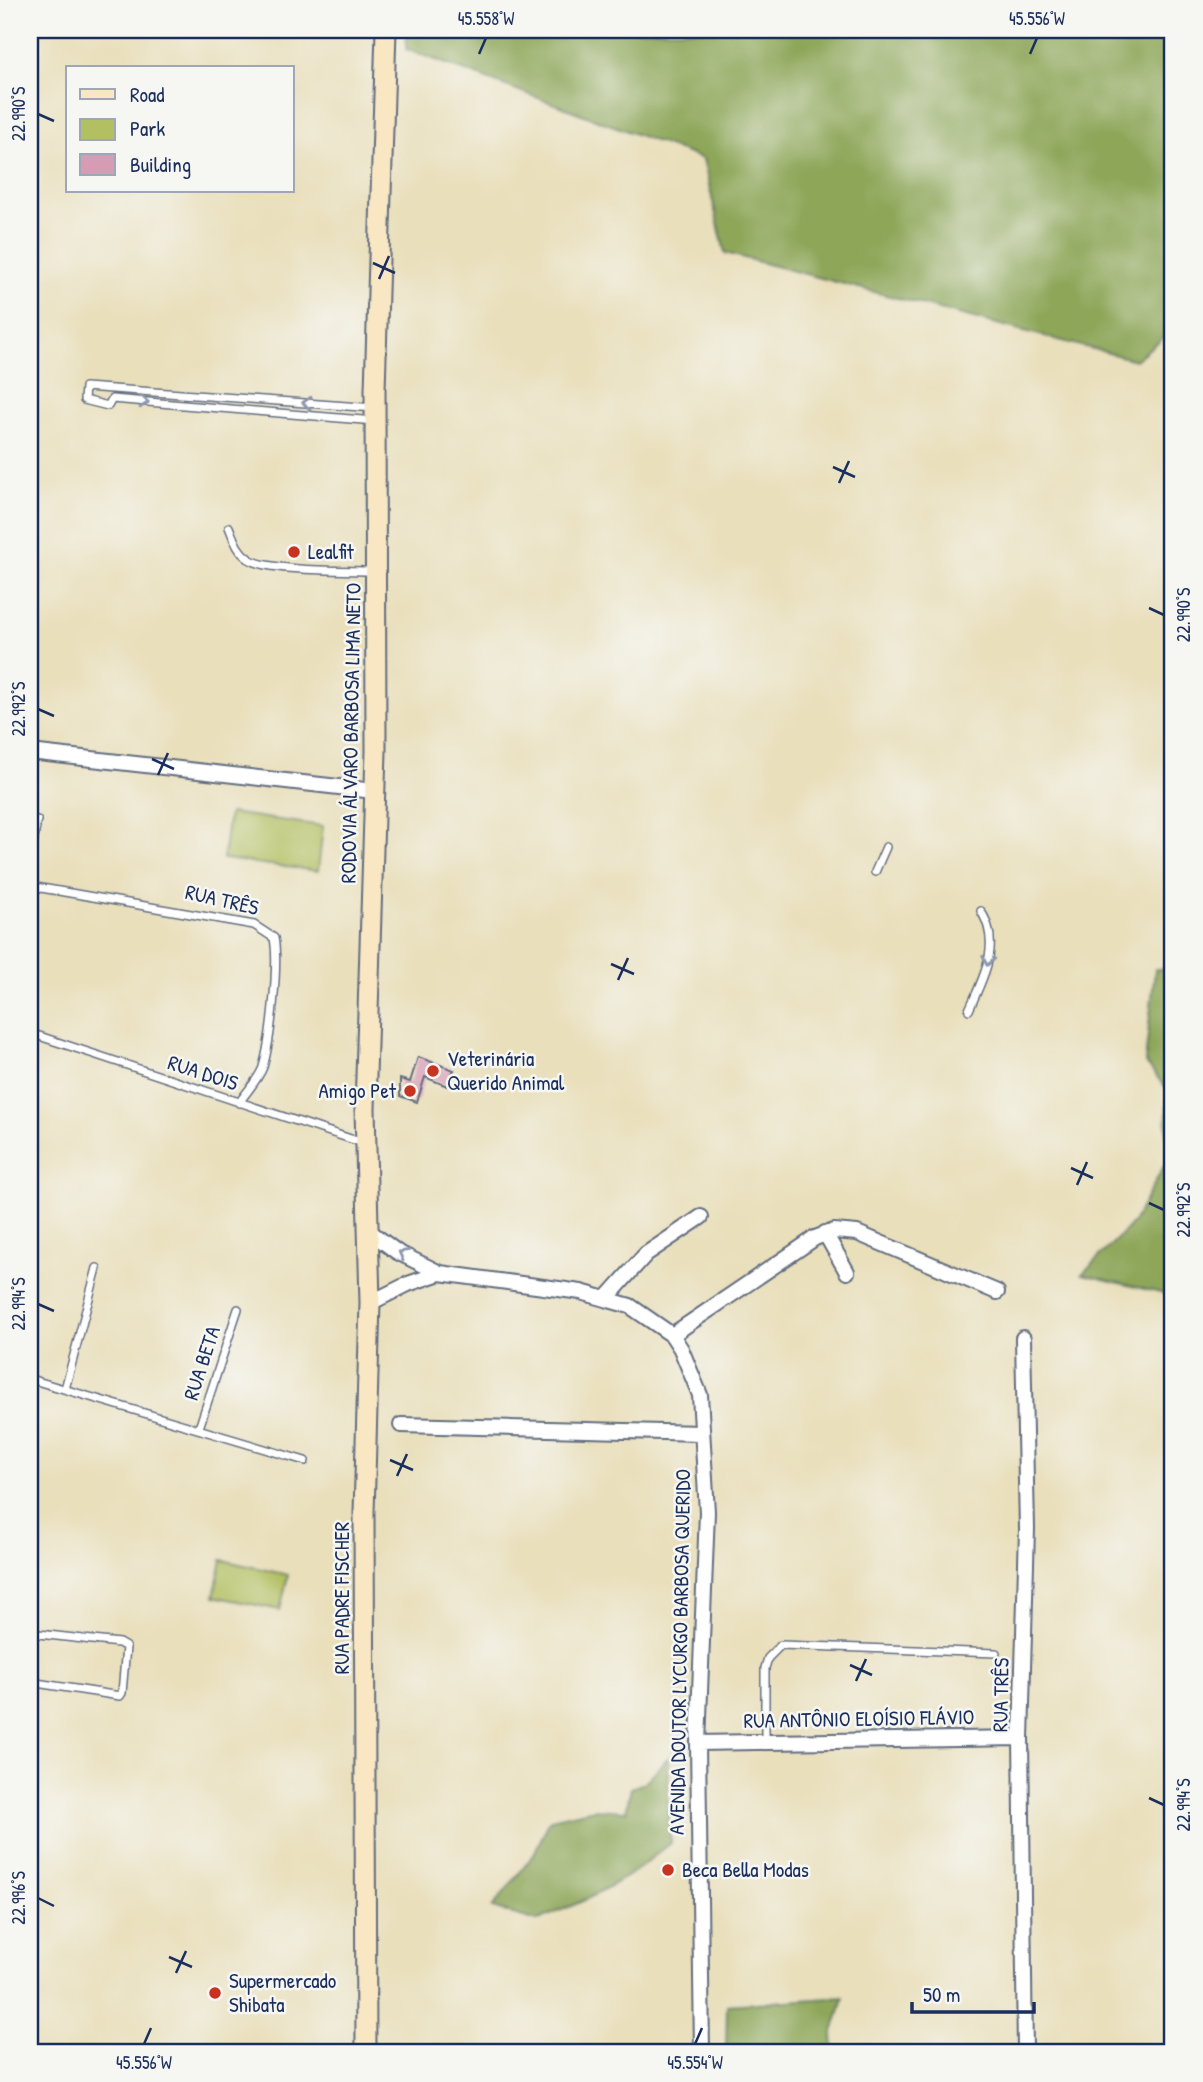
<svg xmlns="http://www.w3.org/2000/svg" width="1203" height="2082" viewBox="0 0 1203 2082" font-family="'Patrick Hand',sans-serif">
<rect width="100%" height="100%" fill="#f6f6f2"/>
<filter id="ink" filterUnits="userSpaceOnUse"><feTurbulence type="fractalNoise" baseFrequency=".0143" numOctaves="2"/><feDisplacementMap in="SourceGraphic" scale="14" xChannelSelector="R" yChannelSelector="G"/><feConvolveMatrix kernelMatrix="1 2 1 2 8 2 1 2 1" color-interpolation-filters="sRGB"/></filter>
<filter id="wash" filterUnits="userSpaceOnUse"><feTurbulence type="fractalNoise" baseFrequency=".00686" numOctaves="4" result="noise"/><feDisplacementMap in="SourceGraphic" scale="28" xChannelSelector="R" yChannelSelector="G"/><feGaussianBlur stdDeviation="1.57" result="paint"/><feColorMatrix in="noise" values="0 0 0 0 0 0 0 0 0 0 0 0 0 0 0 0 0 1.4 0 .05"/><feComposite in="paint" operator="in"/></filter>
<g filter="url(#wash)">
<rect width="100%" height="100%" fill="#e9dfbb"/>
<!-- green -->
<path fill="#b2c062" stroke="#667860" stroke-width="2" d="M229 813 323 826 318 871 223 859Z
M222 1560 288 1575 280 1610 214 1596Z"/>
<!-- forest -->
<path fill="#8da658" stroke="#546a5b" stroke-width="2" d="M407 30H1173V330L1135 360 725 253 703 159 406 49Z
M1155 969 1173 970V1296L1082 1274 1133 1223 1166 1162 1167 1089 1145 1062Z
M669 1757 668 1806 671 1843 631 1874 587 1899 537 1921 492 1908 534 1854 550 1819 594 1809 626 1811 631 1788 644 1783Z
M844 1997 833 2032 834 2052H726L727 2005Z"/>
<g id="blocks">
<!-- building -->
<path fill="#d69cb3" d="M418 1057 454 1070 447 1086 425 1077 417 1102 400 1096V1079L410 1082Z"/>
</g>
</g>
<g filter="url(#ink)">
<use href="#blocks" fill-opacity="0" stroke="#636d7f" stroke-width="2"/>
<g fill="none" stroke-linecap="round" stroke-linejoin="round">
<!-- lane casing -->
<g stroke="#636d7f" stroke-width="10">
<path id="lane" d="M375 408 85 387 84 400 108 406 112 399 375 421
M229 527C234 539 237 551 249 559 269 572 346 570 373 571
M30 863 37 820
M875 872 886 847
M30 886 254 925 274 938C279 964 271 1040 263 1067 259 1079 246 1092 239 1103
M969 1010C983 978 1002 945 981 911
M30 1033 366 1144
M30 1379 305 1461
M65 1389 97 1268
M199 1428 238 1309
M30 1633 119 1643 126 1647 122 1693 120 1696 30 1682
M765 1741V1668L768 1658 781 1645 996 1653"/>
</g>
<!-- street casing -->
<g stroke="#636d7f" stroke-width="18">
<path id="street" d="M30 752 374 791
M369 1231 397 1252 440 1273 581 1292 630 1306 672 1335 681 1349 700 1395 707 1512 698 1743 702 2052
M825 1233 847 1272
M606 1299 646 1254 701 1217
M370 1303 408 1284 440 1273
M672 1335 815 1238 834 1231 857 1233 997 1292
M1023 1338 1027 1529 1021 1738 1025 2052
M401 1425 701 1433
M698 1743 1021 1738"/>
</g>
<!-- secondary casing -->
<g stroke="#636d7f" stroke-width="23">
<path id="secondary" d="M366 2052 364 1513 370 1303 365 1109 376 751 375 390 386 30"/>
</g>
<!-- lane -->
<use href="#lane" stroke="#fff" stroke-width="7"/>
<!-- street -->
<use href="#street" stroke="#fff" stroke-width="14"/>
<!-- secondary -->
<use href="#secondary" stroke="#f9e7c3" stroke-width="19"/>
</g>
<!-- one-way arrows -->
<defs><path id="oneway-chevron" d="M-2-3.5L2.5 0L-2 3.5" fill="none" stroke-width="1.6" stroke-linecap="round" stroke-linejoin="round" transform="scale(1.75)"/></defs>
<g stroke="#8d97ae">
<use href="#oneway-chevron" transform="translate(144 402) rotate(5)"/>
<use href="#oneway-chevron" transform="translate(307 403) rotate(-176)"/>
<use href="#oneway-chevron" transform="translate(988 961) rotate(102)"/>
<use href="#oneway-chevron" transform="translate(403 1254) rotate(-151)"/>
</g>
</g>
<!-- ticks -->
<path fill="none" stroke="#1b2f5e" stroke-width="2.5" d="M479 54 486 38M1030 54 1037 38M38 114 54 121M373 263 395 273M379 279 389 256M833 467 855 477M839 483 849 461M1149 608 1164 615M38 709 54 716M152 759 174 769M158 775 168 753M611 964 634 974M618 980 628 958M1071 1168 1093 1178M1077 1185 1087 1162M1149 1203 1164 1210M38 1304 54 1311M390 1460 413 1470M397 1476 407 1454M850 1665 872 1675M856 1681 866 1659M1149 1798 1164 1805M38 1898 54 1906M169 1957 192 1967M176 1973 186 1951M144 2044 151 2028M695 2044 702 2028"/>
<!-- markers -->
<g fill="#c8321e" stroke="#f6f6f2" stroke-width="2.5">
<circle cx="294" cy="552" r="7"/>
<circle cx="433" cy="1071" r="7"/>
<circle cx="410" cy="1091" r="7"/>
<circle cx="668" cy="1870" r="7"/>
<circle cx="215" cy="1993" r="7"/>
</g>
<g text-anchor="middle" stroke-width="5" stroke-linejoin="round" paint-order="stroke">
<!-- poi labels -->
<g font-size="21" fill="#1b2f5e" stroke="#f6f6f2" text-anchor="start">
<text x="308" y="559">Lealfit</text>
<text x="447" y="1066">Veterinária<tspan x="447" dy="24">Querido Animal</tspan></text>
<text x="396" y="1098" text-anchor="end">Amigo Pet</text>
<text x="682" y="1877">Beca Bella Modas</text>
<text x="229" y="1988">Supermercado<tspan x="229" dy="24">Shibata</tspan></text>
</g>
<!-- street labels -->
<g font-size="21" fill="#1b2f5e" stroke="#f6f6f2">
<text transform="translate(351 733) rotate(-89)" y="7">RODOVIA ÁLVARO BARBOSA LIMA NETO</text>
<text transform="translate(222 900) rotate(13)" y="7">RUA TRÊS</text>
<text transform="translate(203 1073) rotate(18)" y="7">RUA DOIS</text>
<text transform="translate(202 1363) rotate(-72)" y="7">RUA BETA</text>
<text transform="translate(342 1598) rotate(-90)" y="7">RUA PADRE FISCHER</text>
<text transform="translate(680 1652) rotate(-89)" y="7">AVENIDA DOUTOR LYCURGO BARBOSA QUERIDO</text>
<text transform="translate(1001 1695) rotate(-89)" y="7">RUA TRÊS</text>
<text transform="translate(859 1719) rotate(-1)" y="7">RUA ANTÔNIO ELOÍSIO FLÁVIO</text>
</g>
</g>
<!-- margin -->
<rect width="1203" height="2082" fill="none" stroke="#f6f6f2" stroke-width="77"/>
<!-- legend -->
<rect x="66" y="66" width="228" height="126" fill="#f6f6f2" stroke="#9ea6b7" stroke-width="2"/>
<rect x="80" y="89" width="35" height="10" fill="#f9e7c3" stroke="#9ea6b7" stroke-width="2"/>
<text x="130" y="102" font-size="21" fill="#1b2f5e">Road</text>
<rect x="80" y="119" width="35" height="21" fill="#b2c062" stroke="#9ea6b7" stroke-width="2"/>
<text x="130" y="136" font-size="21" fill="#1b2f5e">Park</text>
<rect x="80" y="154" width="35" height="21" fill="#d69cb3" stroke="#9ea6b7" stroke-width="2"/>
<text x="130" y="172" font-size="21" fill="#1b2f5e">Building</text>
<!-- scale -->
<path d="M912 2002v10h122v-10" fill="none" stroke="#1b2f5e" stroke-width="3.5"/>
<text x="923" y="2002" font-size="21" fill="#1b2f5e" stroke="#f6f6f2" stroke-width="5" paint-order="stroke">50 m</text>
<rect x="38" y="38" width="1126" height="2006" fill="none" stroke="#1b2f5e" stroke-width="2.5"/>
<g font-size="18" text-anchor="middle" fill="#1b2f5e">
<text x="486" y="25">45.558°W</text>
<text x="1037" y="25">45.556°W</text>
<text transform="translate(19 114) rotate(-90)" y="6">22.990°S</text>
<text transform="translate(1184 615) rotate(-90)" y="6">22.990°S</text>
<text transform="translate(19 709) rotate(-90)" y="6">22.992°S</text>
<text transform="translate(1184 1210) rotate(-90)" y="6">22.992°S</text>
<text transform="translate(19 1304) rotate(-90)" y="6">22.994°S</text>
<text transform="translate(1184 1805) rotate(-90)" y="6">22.994°S</text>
<text transform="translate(19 1898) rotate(-90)" y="6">22.996°S</text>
<text x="144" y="2069">45.556°W</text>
<text x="695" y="2069">45.554°W</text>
</g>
</svg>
